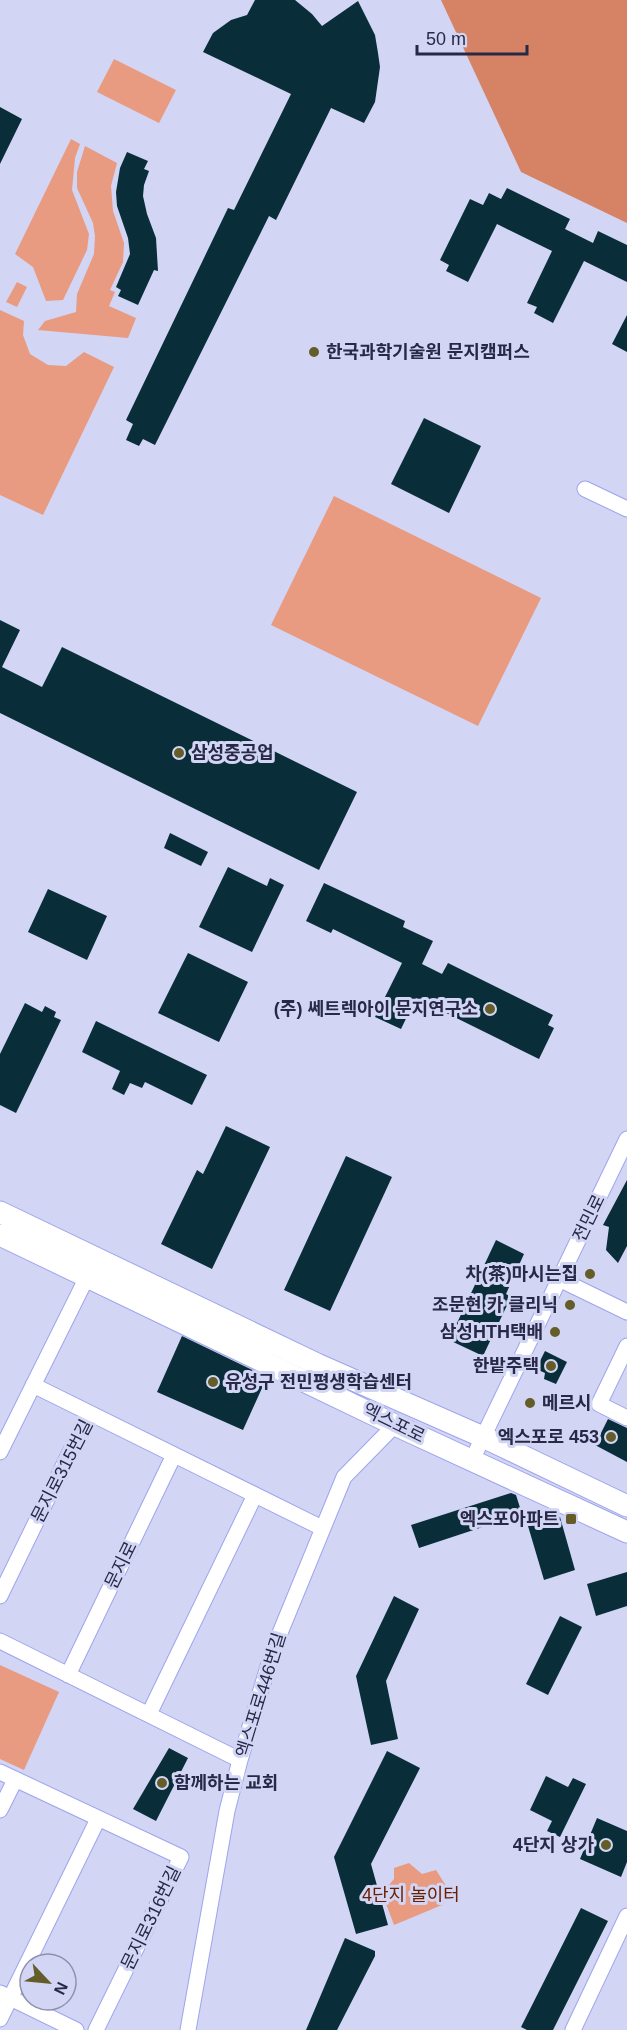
<svg xmlns="http://www.w3.org/2000/svg" width="627" height="2030" viewBox="0 0 627 2030" font-family="Arial,'Noto Sans KR',sans-serif">
<rect width="100%" height="100%" fill="#d2d5f4"/>
<!-- green -->
<path fill="#e89b80" d="M114 59 176 90 159 123 97 92Z
M71 139 80 144 75 158 72 190 89 234 87 250 63 300 46 301 33 267 15 254Z
M85 146 117 163 111 186 113 211 124 243 123 262 110 290 115 292 109 306 136 318 128 338 38 330 45 321 76 312 77 294 94 254 95 236 93 223 77 188V172Z
M17 282 27 287 17 307 6 302Z
M0 310 24 321 23 335 30 354 48 365 66 366 84 352 114 367 43 515 0 495Z
M334 496 541 598 478 726 271 625Z
M0 1665 59 1692 24 1770 0 1759Z
M409 1863 422 1874 436 1870 450 1892 442 1905 394 1925 382 1893 394 1879V1868Z"/>
<!-- forest -->
<path fill="#d68365" d="M441 0H627V223L521 172Z"/>
<!-- building -->
<path fill="#092e39" d="M255 0H295L312 14 322 26 358 1 375 35 378 53 380 67 375 102 364 123 331 108 276 220 269 216 155 445 143 439 139 446 126 440 133 424 126 420 228 208 234 210 291 94 203 52 213 33 231 20 247 15Z
M0 107 22 119 0 164Z
M127 152 148 161 144 169 149 171 144 185 143 196 147 214 156 238 158 271 154 270 138 305 118 296 121 290 116 287 130 254 128 238 117 206 116 192 120 168Z
M507 188 570 219 565 229 593 243 598 231 627 245V282L584 261 553 323 534 313 537 307 527 303 552 251 497 224 468 282 446 271 449 265 440 260 470 199 483 205 489 193 501 199Z
M627 315V352L612 344Z
M424 418 481 446 449 513 391 484Z
M0 620 20 630 2 667 42 687 62 647 357 792 319 870 0 713Z
M170 833 208 852 201 866 164 848Z
M228 867 267 886 270 878 284 885 252 952 199 927Z
M324 883 405 921 403 927 433 941 422 964 442 974 448 963 553 1015 548 1025 554 1028 539 1059 416 998 401 1029 375 1017 402 963 333 929 331 933 306 921Z
M48 889 107 916 87 960 28 932Z
M188 953 248 982 219 1042 158 1013Z
M25 1003 42 1012 45 1006 56 1012 54 1017 61 1020 16 1113 0 1105V1054Z
M96 1021 207 1075 192 1105 145 1082 142 1088 130 1083 124 1095 112 1089 120 1071 82 1052Z
M226 1126 270 1147 212 1269 161 1244 197 1170 203 1174Z
M346 1156 392 1177 330 1311 284 1290Z
M627 1180V1246L618 1263 606 1250 609 1227 603 1225Z
M496 1240 524 1254 506 1294 511 1297 483 1356 449 1340Z
M182 1336 267 1377 243 1430 157 1392Z
M545 1351 567 1362 556 1384 544 1379 545 1373 536 1369Z
M608 1419 627 1428V1462L595 1445Z
M511 1493 516 1495 522 1514 419 1548 411 1525Z
M560 1517 575 1570 544 1580 528 1526Z
M627 1572V1606L596 1616 587 1584Z
M394 1596 419 1609 386 1681 398 1739 371 1745 356 1676Z
M560 1616 582 1627 548 1695 526 1684Z
M169 1748 188 1758 156 1821 133 1809Z
M387 1751 420 1768 371 1864 388 1925 356 1934 334 1857Z
M546 1776 568 1787 573 1778 586 1784 560 1837 547 1831 552 1821 530 1810Z
M597 1818 627 1831V1862L621 1877 580 1859Z
M581 1908 608 1921 553 2030H527L521 2027Z
M345 1938 375 1951V1956L337 2030H306Z"/>
<g fill="none" stroke-linecap="round" stroke-linejoin="round">
<!-- street casing -->
<g stroke="#9fa4ed" stroke-width="17">
<path id="street" d="M585 489 627 509
M559 1279 627 1312
M627 1346 599 1404 627 1418
M33 1385 322 1528
M0 1452 91 1269
M472 1460 627 1139
M0 1596 89 1413
M0 1641 240 1760
M68 1675 174 1455
M149 1714 255 1495
M0 1772 181 1857 96 2030
M0 1810 15 1780
M0 1993 76 2030
M0 2019 98 1819
M188 2030 227 1811 240 1760 273 1650 344 1477 395 1425
M573 2030 627 1916"/>
</g>
<!-- secondary casing -->
<g stroke="#9fa4ed" stroke-width="23">
<path id="secondary" d="M0 1212 317 1364 483 1437 627 1506
M0 1235 395 1425 627 1532"/>
</g>
<!-- street -->
<use href="#street" stroke="#fff" stroke-width="15"/>
<!-- secondary -->
<use href="#secondary" stroke="#fff" stroke-width="21"/>
</g>
<!-- markers -->
<g fill="#655d29" stroke="#d2d5f4" stroke-width="2">
<circle cx="314" cy="352" r="6"/>
<circle cx="179" cy="753" r="6"/>
<circle cx="490" cy="1009" r="6"/>
<circle cx="590" cy="1274" r="6"/>
<circle cx="570" cy="1305" r="6"/>
<circle cx="555" cy="1332" r="6"/>
<circle cx="551" cy="1366" r="6"/>
<circle cx="213" cy="1382" r="6"/>
<circle cx="530" cy="1403" r="6"/>
<circle cx="611" cy="1437" r="6"/>
<rect x="565" y="1513" width="12" height="12" rx="3"/>
<circle cx="162" cy="1783" r="6"/>
<circle cx="606" cy="1845" r="6"/>
</g>
<g text-anchor="middle" stroke-width="6" stroke-linejoin="round" paint-order="stroke">
<!-- poi labels -->
<g font-size="18" font-weight="bold" fill="#272946" stroke="#d2d5f4" text-anchor="end">
<text x="326" y="358" text-anchor="start">한국과학기술원 문지캠퍼스</text>
<text x="191" y="759" text-anchor="start">삼성중공업</text>
<text x="478" y="1015">(주) 쎄트렉아이 문지연구소</text>
<text x="578" y="1280">차(茶)마시는집</text>
<text x="558" y="1311">조문현 카 클리닉</text>
<text x="543" y="1338">삼성HTH택배</text>
<text x="539" y="1372">한밭주택</text>
<text x="225" y="1388" text-anchor="start">유성구 전민평생학습센터</text>
<text x="542" y="1409" text-anchor="start">메르시</text>
<text x="599" y="1443">엑스포로 453</text>
<text x="559" y="1525">엑스포아파트</text>
<text x="174" y="1789" text-anchor="start">함께하는 교회</text>
<text x="594" y="1851">4단지 상가</text>
</g>
<!-- street labels -->
<g font-size="18" fill="#272946" stroke="#d2d5f4">
<text transform="translate(589 1218) rotate(-64)" y="6">전민로</text>
<text transform="translate(394 1423) rotate(26)" y="6">엑스포로</text>
<text transform="translate(62 1471) rotate(-63)" y="6">문지로315번길</text>
<text transform="translate(121 1565) rotate(-64)" y="6">문지로</text>
<text transform="translate(261 1695) rotate(-73)" y="6">엑스포로446번길</text>
<text transform="translate(151 1918) rotate(-64)" y="6">문지로316번길</text>
</g>
<!-- park labels -->
<g font-size="18" fill="#6a2000" stroke="#d2d5f4">
<text x="411" y="1901">4단지 놀이터</text>
</g>
</g>
<!-- north arrow -->
<g transform="translate(48 1982) rotate(116)"><circle r="28" fill="#d2d5f4" stroke="#8e90ae" stroke-width="1.5"/>
<path d="M0-4.5L10 22L0 15L-10 22Z" fill="#655d29"/>
<text y="-9" font-size="16" font-weight="bold" text-anchor="middle" fill="#272946">N</text>
</g>
<!-- scale -->
<path d="M417 45v9h110v-9" fill="none" stroke="#272946" stroke-width="3"/>
<text x="426" y="45" font-size="18" fill="#272946" stroke="#d2d5f4" stroke-width="4.5" paint-order="stroke">50 m</text>
</svg>
